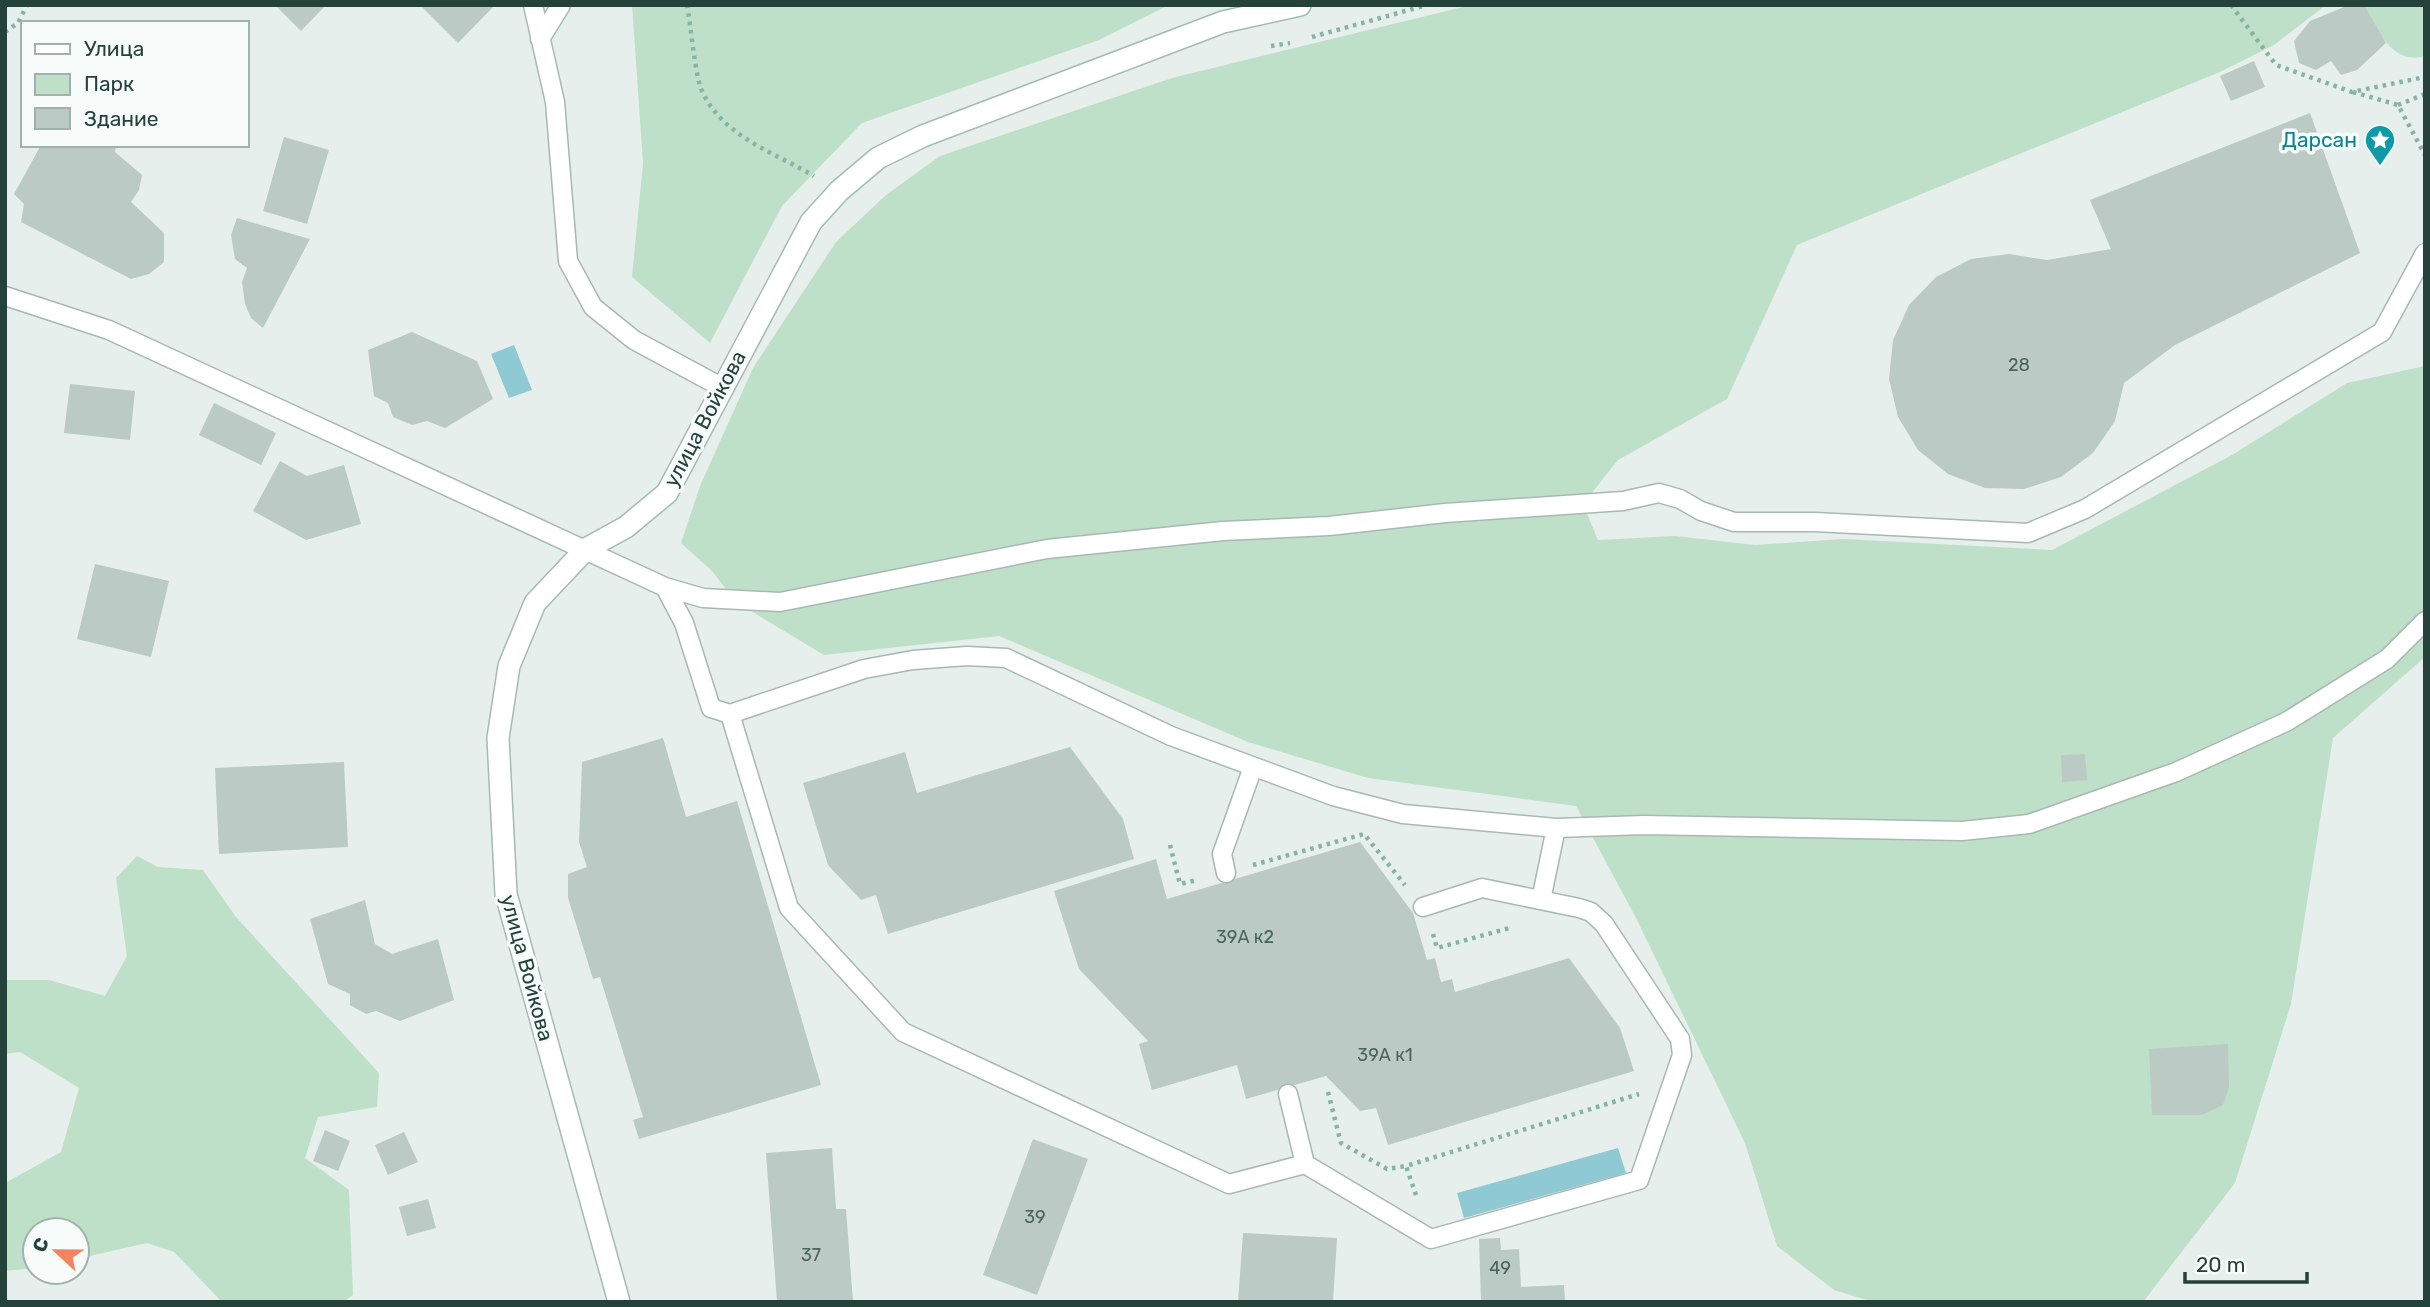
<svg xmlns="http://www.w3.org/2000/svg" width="2430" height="1307" viewBox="0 0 2430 1307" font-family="Rubik,sans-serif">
<rect width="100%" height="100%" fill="#e6efeb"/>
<!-- green -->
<path fill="#bfe0c8" d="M632 5H1169L1099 40 862 123 782 206 710 343 632 277 643 163Z
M1471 5H2326L2274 45 2220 72 1797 245 1727 399 1618 460 1583 504 1598 540 1675 536 1755 545 1843 539 2052 550 2232 455 2347 383 2425 366V657L2333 738 2291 1004 2235 1183 2143 1302H1873L1834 1290 1777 1246 1745 1143 1637 920 1576 806 1368 778 1248 742 999 636 824 655 736 602 712 571 681 543 700 486 753 368 836 242 886 195 940 156 1172 78Z
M2338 5H2425V56C2391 65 2381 32 2364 8Z
M137 856 158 867 203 870 236 917 379 1073 377 1107 318 1117 305 1158 349 1190 353 1295 343 1302H222L174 1252 147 1243 77 1259V1230H35V1268L5 1271V1183L61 1152 79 1088 20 1052 5 1054V980H49L105 996 127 956 116 878Z"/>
<!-- water -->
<path fill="#8ec9d4" d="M514 345 532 390 509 398 491 354Z
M1618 1148 1626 1173 1464 1218 1457 1193Z"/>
<!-- building -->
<path fill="#bbcac4" d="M275 5H326L301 31Z
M420 5H495L458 43Z
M2349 5H2364L2386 43 2357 70 2341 75 2331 61 2316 70 2299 63 2294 41 2310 21Z
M2254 61 2265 87 2231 101 2220 76Z
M2310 113 2360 253 2175 345 2124 383 2115 421 2093 453 2061 477 2024 489 1985 488 1948 474 1918 450 1898 417 1889 379 1893 340 1909 305 1936 277 1971 259 2009 254 2047 260 2111 249 2090 200Z
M284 137 329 150 307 224 263 211Z
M41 145H116L115 152 142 175 139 190 131 202 164 233V262L149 274 131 279 21 222 24 204 14 194Z
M237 218 310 239 263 328 251 318 245 304 242 282 247 268 235 259 231 235Z
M412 332 477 361 493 399 445 428 427 421 412 425 393 417 388 403 374 396 368 350Z
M70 384 135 391 130 440 64 433Z
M214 403 276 433 261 465 199 435Z
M280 461 307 476 344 465 361 524 306 540 253 511Z
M95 564 169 581 151 657 77 639Z
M663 738 686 817 737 801 821 1085 639 1139 633 1120 643 1117 600 977 593 979 568 898V874L587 867 579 842 582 762Z
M1070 747 1123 819 1134 859 888 934 876 895 861 900 828 865 803 783 905 752 917 793Z
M2085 754 2087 780 2062 782 2061 755Z
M344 762 348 847 219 854 215 768Z
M1360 842 1413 913 1427 960 1435 958 1441 982 1452 979 1455 992 1569 958 1620 1028 1634 1071 1388 1145 1376 1108 1360 1111 1326 1076 1246 1099 1237 1065 1152 1090 1139 1044 1148 1041 1079 969 1054 891 1156 859 1167 899Z
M365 900 375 944 392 954 438 939 454 1000 400 1021 376 1011 366 1014 350 1005V994L328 984 310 919Z
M2228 1044 2229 1087 2223 1105 2202 1115H2152L2149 1049Z
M325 1130 350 1141 338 1171 313 1161Z
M404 1132 418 1162 388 1175 375 1145Z
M1033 1139 1088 1159 1037 1295 983 1275Z
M832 1148 836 1209H846L853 1302H777L766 1153Z
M428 1199 436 1228 407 1236 399 1207Z
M1243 1233 1337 1238 1333 1302H1238Z
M1500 1238 1501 1250 1519 1249 1521 1287 1564 1285 1565 1302H1481L1479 1239Z"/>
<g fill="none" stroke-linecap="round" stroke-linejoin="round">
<!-- lane casing -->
<g stroke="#a8b8b2" stroke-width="21">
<path id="lane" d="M533 5 555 102 568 261 593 307 634 340 723 388
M540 39 561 5
M5 296 109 330 665 587 703 598 780 602 1047 549 1223 531 1329 526 1445 513 1623 501 1659 493 1680 499 1701 511 1734 522H1815L2028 533 2085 509 2382 332 2425 253
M665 587 684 623 711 708 730 714 864 669 913 660 967 656 1006 658 1171 736 1333 796 1403 814 1556 828 1644 825 1962 831 2029 824 2176 772 2286 722 2387 659 2425 621
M730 714 789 908 903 1032 1229 1184 1305 1164 1431 1239 1639 1180 1682 1055 1680 1039 1604 924 1591 912 1579 908 1482 888 1423 907
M1226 873 1222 854 1253 767
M1541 900 1556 828
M1288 1094 1305 1164"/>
</g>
<!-- secondary casing -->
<g stroke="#a4bbb3" stroke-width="24">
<path id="secondary" d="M619 1302 506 894 498 738 509 666 535 603 586 549 626 527 667 493 811 222 839 191 878 158 923 136 1223 22 1300 5"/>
</g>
<!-- path -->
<path stroke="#86b3a5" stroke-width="4.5" stroke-dasharray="3.5 5" stroke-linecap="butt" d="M687 5C691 26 695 76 702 91 722 136 775 153 814 176
M2231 5 2276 65 2352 92 2425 77
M5 32 18 23 27 5
M1312 37 1427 5
M1271 46 1290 43
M2353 92 2398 105 2425 155
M2398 105 2425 94
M1170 845 1180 884 1197 880
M1253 865 1364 834 1405 885
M1433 934 1437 948 1513 927
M1328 1092 1341 1143 1387 1169 1406 1166
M1416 1195 1406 1166 1639 1094"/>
<!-- lane -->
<use href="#lane" stroke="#fff" stroke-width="18"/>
<!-- secondary -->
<use href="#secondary" stroke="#fff" stroke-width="21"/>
</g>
<!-- icons -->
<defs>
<g id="sight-pin" transform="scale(1.575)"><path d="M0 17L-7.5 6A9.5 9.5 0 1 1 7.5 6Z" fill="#0f9aa8" stroke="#f7fbf9"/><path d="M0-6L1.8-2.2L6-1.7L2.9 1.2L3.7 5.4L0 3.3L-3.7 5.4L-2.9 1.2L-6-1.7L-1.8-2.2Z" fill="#fff"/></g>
</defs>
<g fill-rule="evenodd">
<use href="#sight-pin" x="2380" y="140"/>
</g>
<g text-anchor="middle" stroke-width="7" stroke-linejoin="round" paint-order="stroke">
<!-- number labels -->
<g font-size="18" fill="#4a645c">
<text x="2019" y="371">28</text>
<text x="1245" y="943">39А к2</text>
<text x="1385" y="1061">39А к1</text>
<text x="1035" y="1223">39</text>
<text x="811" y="1261">37</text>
<text x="1500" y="1274">49</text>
</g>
<!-- culture labels -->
<g font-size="21" fill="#0d838f" stroke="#f7fbf9" text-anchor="end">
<text x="2357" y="147">Дарсан</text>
</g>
<!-- street labels -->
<g font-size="21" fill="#24423a" stroke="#f7fbf9">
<text transform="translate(705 419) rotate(-62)" y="7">улица Войкова</text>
<text transform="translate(527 968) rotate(75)" y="7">улица Войкова</text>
</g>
</g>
<!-- border -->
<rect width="2430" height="1307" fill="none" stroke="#24423a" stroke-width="14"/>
<!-- legend -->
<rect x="21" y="21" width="228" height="126" fill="#f7fbf9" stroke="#a3b1ad" stroke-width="2"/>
<rect x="35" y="44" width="35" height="10" fill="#ffffff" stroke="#a3b1ad" stroke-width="2"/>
<text x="84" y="56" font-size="21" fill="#24423a">Улица</text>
<rect x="35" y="74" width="35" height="21" fill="#bfe0c8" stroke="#a3b1ad" stroke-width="2"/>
<text x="84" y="91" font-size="21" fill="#24423a">Парк</text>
<rect x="35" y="108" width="35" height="21" fill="#bbcac4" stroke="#a3b1ad" stroke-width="2"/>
<text x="84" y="126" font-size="21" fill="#24423a">Здание</text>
<!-- north arrow -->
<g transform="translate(56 1251) rotate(292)"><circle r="33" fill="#f7fbf9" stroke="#a3b1ad" stroke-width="2"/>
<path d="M0-5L12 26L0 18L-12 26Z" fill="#f4845f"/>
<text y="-10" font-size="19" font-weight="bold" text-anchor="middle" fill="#24423a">С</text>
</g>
<!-- scale -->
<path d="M2185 1272v10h122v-10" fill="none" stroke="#24423a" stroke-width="3.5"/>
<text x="2196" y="1272" font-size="21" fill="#24423a" stroke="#f7fbf9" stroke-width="5" paint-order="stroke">20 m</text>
</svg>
